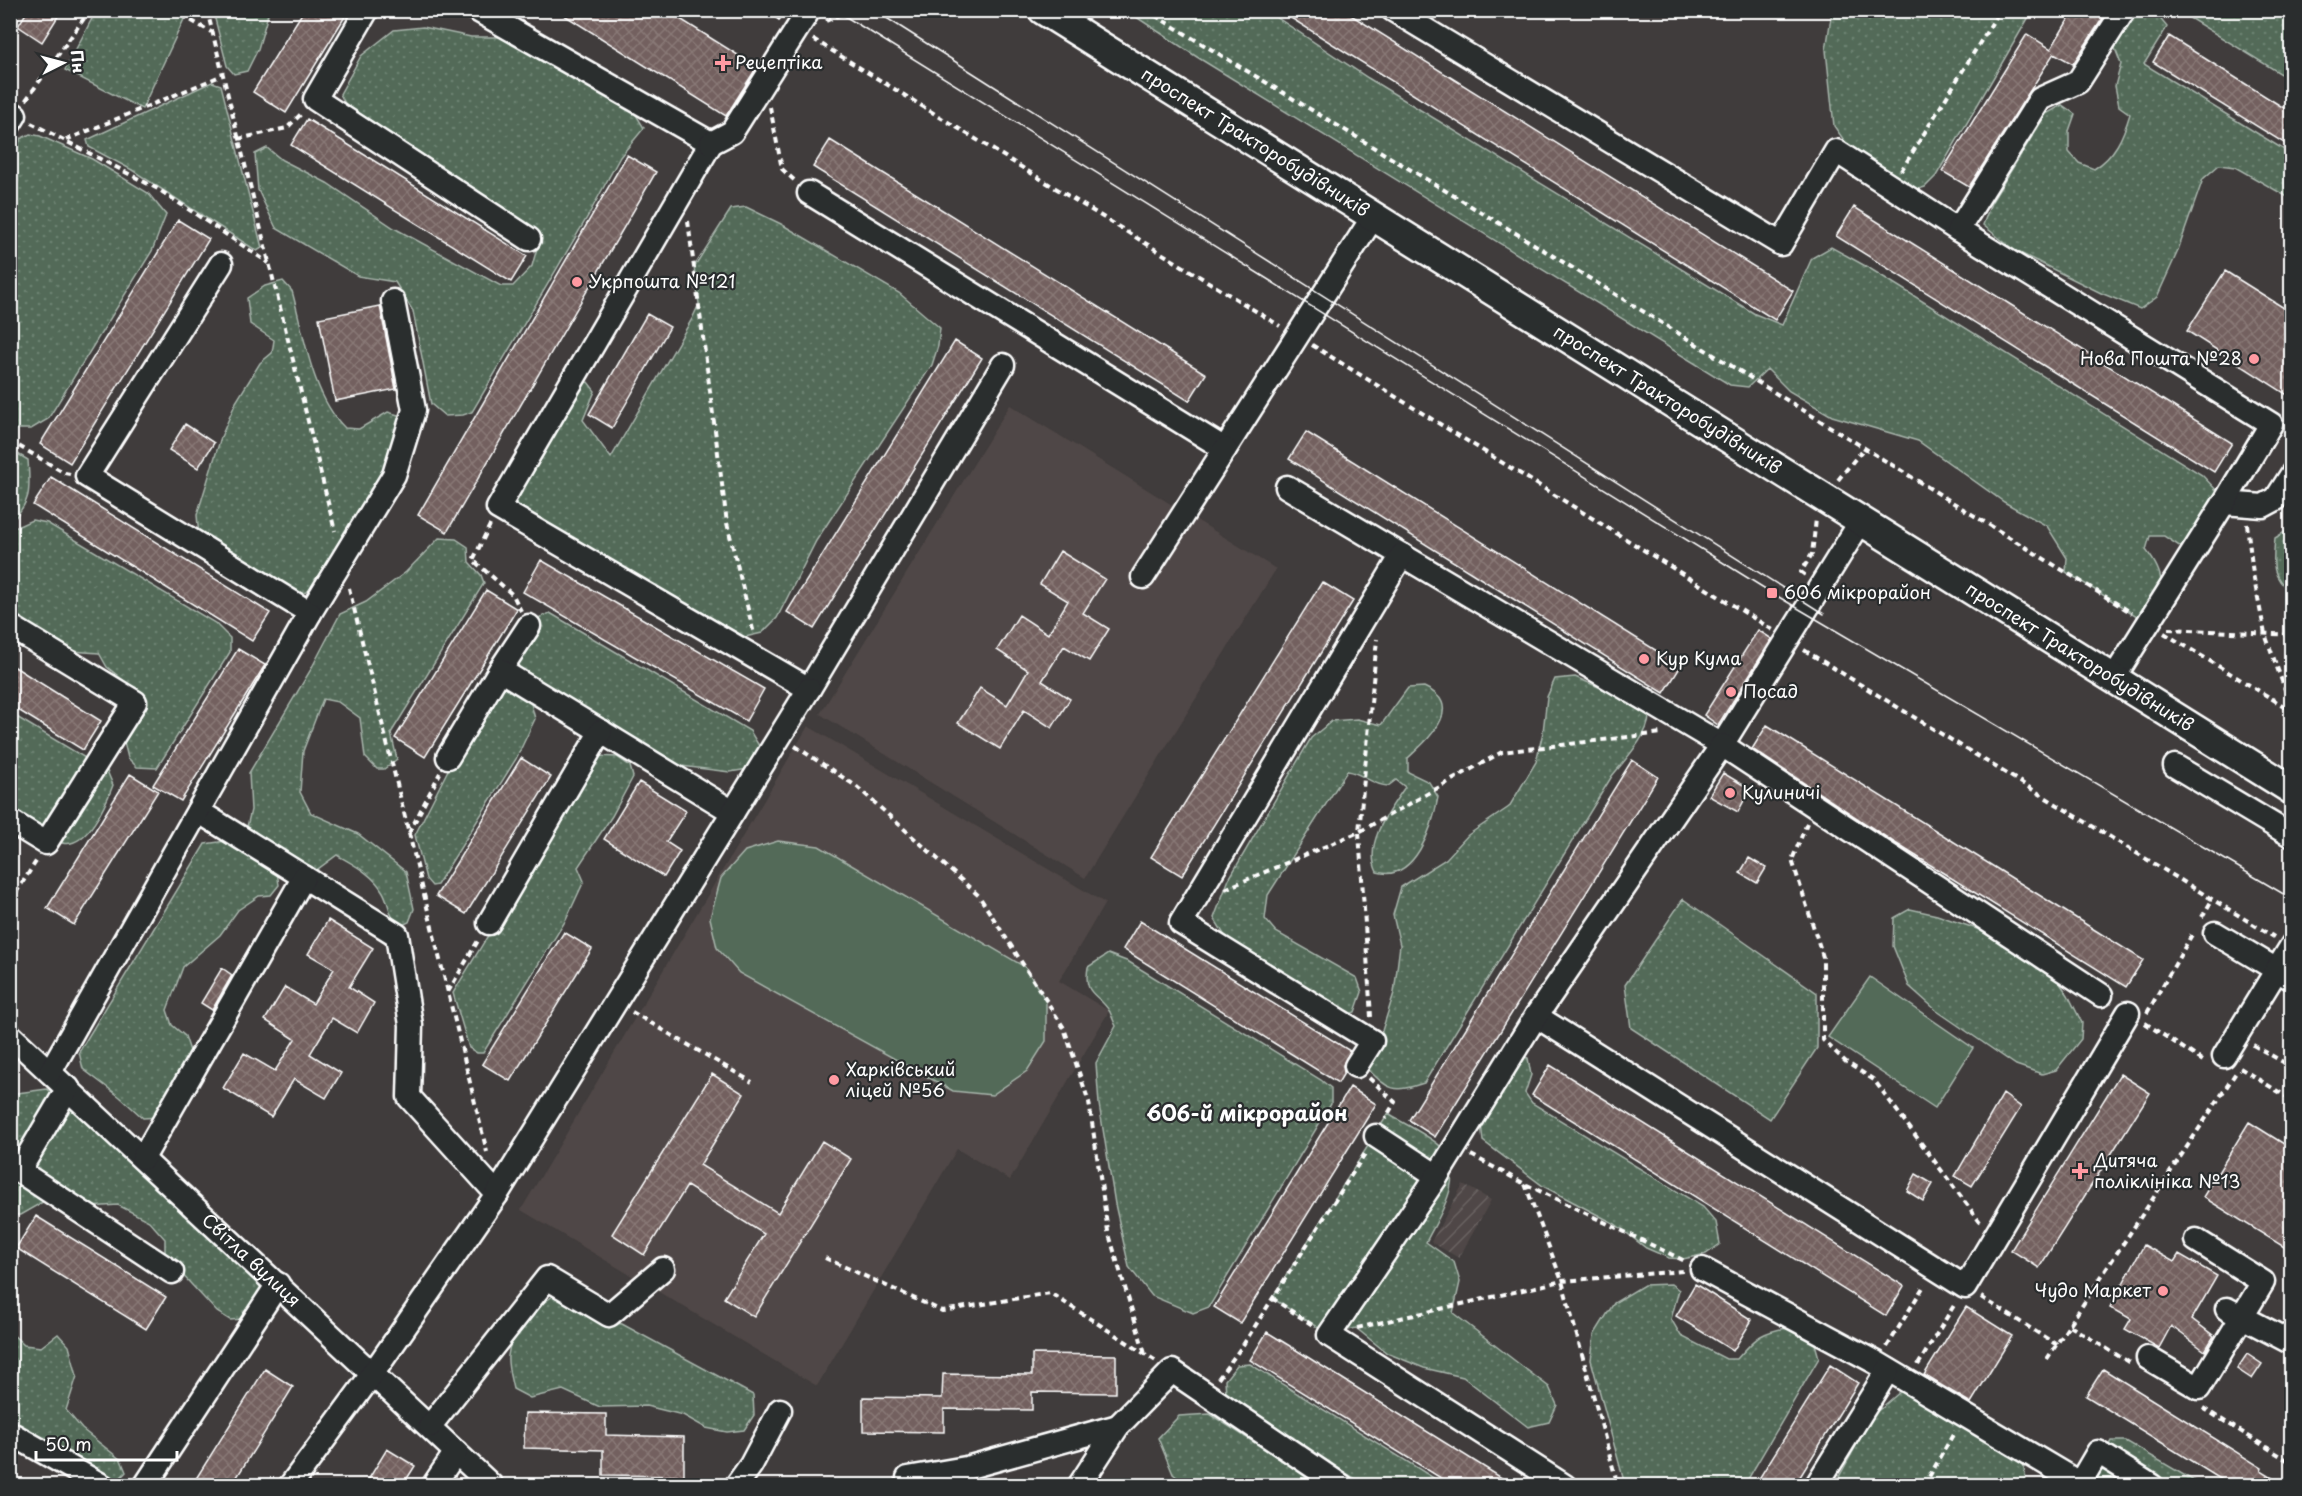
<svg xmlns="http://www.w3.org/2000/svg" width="2302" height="1496" viewBox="0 0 2302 1496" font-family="'Playpen Sans',sans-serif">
<defs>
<pattern id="industrial-furrows" width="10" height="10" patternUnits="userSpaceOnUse" patternTransform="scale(1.5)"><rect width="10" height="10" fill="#4f4746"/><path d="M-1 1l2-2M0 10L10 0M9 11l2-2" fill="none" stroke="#696362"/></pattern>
<pattern id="green-dots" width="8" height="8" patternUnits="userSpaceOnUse" patternTransform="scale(1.5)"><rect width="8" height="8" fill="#526b58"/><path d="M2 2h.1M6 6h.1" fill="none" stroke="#6c8171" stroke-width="1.8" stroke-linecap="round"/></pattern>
<pattern id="building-cross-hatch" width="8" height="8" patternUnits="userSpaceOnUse" patternTransform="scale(1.5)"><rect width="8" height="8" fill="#73605e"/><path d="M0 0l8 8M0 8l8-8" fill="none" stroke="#887876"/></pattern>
</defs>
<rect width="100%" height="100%" fill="#403c3c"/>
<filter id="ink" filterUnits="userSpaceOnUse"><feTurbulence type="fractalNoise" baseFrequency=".0167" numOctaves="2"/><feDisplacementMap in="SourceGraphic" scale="12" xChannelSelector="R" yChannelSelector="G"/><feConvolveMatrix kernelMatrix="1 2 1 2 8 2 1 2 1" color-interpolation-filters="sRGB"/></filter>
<g filter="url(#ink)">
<!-- built -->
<path fill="#4f4746" d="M1010 405 1276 569 1085 878 820 714Z
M808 726 1105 903 1059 981 1109 1011 1010 1180 957 1149 817 1386 521 1210Z"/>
<!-- industrial -->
<path fill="url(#industrial-furrows)" d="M1463 1184 1491 1200 1459 1258 1431 1242Z"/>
<!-- green -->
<path fill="url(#green-dots)" stroke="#a8b5ac" stroke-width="1.5" d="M96 11H173L185 17 142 109 65 70Z
M213 11H269L258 49 247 71 234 74 227 66Z
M1127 11H1267L1368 78 1755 314 1782 325 1812 258 1831 247 1869 268 2202 475 2220 494 2184 549 2164 536H2150L2146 550C2170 581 2161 590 2148 623L2066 572 2067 558 2047 526 2004 502 1918 441 1832 416 1789 391 1767 369 1748 387 1730 385 1197 57Z
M1832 11H2059L2030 15 1936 176 1925 187 1915 190 1850 149 1834 126 1826 50Z
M2132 11H2154L2167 27 2144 64 2291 154V199L2235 167 2219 165 2203 179 2177 253 2157 297 2140 309 2101 293 2014 250 1983 225 1991 203 2046 114 2062 105 2075 114 2069 131V152L2079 163 2094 169C2115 156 2123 137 2130 114L2119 106 2115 86 2121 64 2111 38Z
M2178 11H2291V80Z
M423 27 471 37H507L635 113 644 128 620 157 588 216 472 412 463 415 445 416 431 404 413 311 395 282 358 276 276 228 258 190 255 154 267 148 282 160 327 183 394 228 501 286H513L532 266 539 241 348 109 340 94 361 56 394 30Z
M212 82 221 85 262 248 257 251 132 170 89 147 87 140Z
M30 134 40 136 92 159 148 193 166 215 152 251 48 419 31 429H10L11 206 18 181 16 157 20 139Z
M746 207 781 224 899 293 940 328 938 346 932 365 816 541 777 618 762 633 745 637 524 511 511 501 576 385 588 382 595 391 583 420 611 458 692 319 699 304 694 267 731 209Z
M283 281 292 291C304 334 312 396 345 428L359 429 388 412 398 415 405 423 388 467 316 588 301 594 283 588 199 536 197 515 221 437 236 402 260 363 272 353 274 340 250 324 247 298 265 286Z
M11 450 28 460C30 490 32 500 11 522Z
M32 520 47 523 215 623 230 638V652L157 768 137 767 128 758 124 742 140 713 143 696 107 667 99 653 71 651 11 616 10 530Z
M2291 528V592C2270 576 2273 563 2275 538Z
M439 538 456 539 468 547 469 562 481 575 484 583 391 733 397 759 384 769H377L365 757 360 718 338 702 323 699 303 751 300 792 311 813 358 834 406 872 414 909 409 922 400 926C388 917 390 904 383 892 373 874 354 865 337 855L311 874 246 831 251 810 249 773 310 671 340 614 366 602 406 572Z
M550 613 750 731 761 749 754 768 730 772 673 765 522 673 514 659 538 618Z
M1575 677 1608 691 1649 716C1649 735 1624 761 1612 776L1424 1083C1394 1093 1389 1091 1367 1068V1061L1381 1034 1394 993 1400 945 1393 915 1401 887 1446 859 1468 835 1509 807 1536 762 1543 732 1547 697 1555 679Z
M513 686 530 699 535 719 516 759 437 885 432 886 426 879 415 835 452 762 499 689Z
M1424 687C1467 706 1428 739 1408 758V772L1429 782 1438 797C1433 826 1415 883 1377 872 1363 844 1390 809 1405 787L1396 780 1388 786C1371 785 1363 773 1347 771L1268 895 1265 919 1276 932 1357 978 1362 992 1355 1012 1342 1017 1228 941 1214 918 1229 879 1311 738 1332 721 1357 719 1381 725 1408 688Z
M10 713 107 771 113 785C106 804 87 849 62 843 44 839 25 821 11 811Z
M597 756 617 757 630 766 633 777 612 816 578 867 584 881 566 920 483 1053H477L469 1048 453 993Z
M226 841 277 872 279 885 271 895 259 896 238 910 220 935 183 967 167 1010 172 1025 185 1036 190 1051 172 1094 159 1117 143 1118 120 1097 83 1069 79 1052 205 844Z
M1683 899 1817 993V1048L1770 1119 1631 1028 1625 985Z
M1910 909 1937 915 1977 929 2050 969 2068 995 2082 1023 2081 1039 2056 1070 2042 1074 2016 1065 1937 1011 1909 986 1893 946 1894 918Z
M1108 954 1129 962 1321 1080 1331 1088V1104L1209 1307 1193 1313 1152 1296 1129 1267 1115 1204 1099 1104 1096 1063 1116 1026C1114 1022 1112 1017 1110 1012 1098 992 1083 997 1088 967Z
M1522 1056 1528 1058 1531 1075 1525 1093 1532 1103 1703 1207 1716 1222 1720 1244 1706 1254 1683 1259 1669 1258 1646 1248 1615 1224 1543 1186 1483 1141 1480 1114Z
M47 1089 77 1110 225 1243 262 1288 253 1306 242 1319 230 1320 217 1312 165 1256V1239L149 1221 118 1205 89 1207 60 1192 20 1215H11L10 1094Z
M1388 1114C1401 1122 1434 1138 1442 1148 1466 1178 1440 1214 1426 1242L1454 1262 1460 1282 1453 1313 1549 1387 1557 1405 1549 1422 1528 1427 1463 1377 1424 1368 1387 1353 1356 1328 1329 1335 1272 1298Z
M1671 1284 1679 1290 1671 1319 1681 1336 1726 1359H1737C1757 1336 1761 1332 1792 1327L1814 1340 1819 1358 1744 1486 1625 1485 1591 1360 1594 1335 1614 1303 1644 1285Z
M553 1296 598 1320 622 1324 753 1395 754 1415 744 1430 727 1432 706 1428 683 1415 646 1406 600 1407 563 1390 530 1398 513 1389C511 1379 507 1366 508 1356 510 1331 534 1309 553 1296Z
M10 1332 24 1345 41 1347 58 1334 69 1346 77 1376 66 1410 82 1429 121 1460 126 1472 114 1484 11 1424Z
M1250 1364 1445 1485H1366L1305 1449 1226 1393 1225 1380 1237 1365Z
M1900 1392 1919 1396 2023 1463 2026 1479 2022 1486H1834L1873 1415Z
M1210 1414 1320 1485H1187L1173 1474 1158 1438 1179 1416Z
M2112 1441H2126L2201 1485 2087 1486Z"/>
<!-- pitch -->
<path fill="#526b58" stroke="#a8b5ac" stroke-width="1.5" d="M778 841 819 846 1025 967 1046 1001V1041L1027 1071 992 1095 953 1091 739 973 717 948 710 918 721 878 745 851Z
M1870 977 1973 1048 1935 1108 1828 1037Z"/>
<!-- building -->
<path fill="url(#building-cross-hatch)" stroke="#fff" stroke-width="1.5" d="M28 10H62L42 42 18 26Z
M304 10H349L286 113 253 92Z
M556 10H666L757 67 726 116Z
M1278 10H1343L1793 291 1775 320Z
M2074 10H2108L2073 64 2054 53 1969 187 1942 171 2027 34 2051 49Z
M2169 36 2292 113V148L2153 62Z
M307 119 527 256 511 282 291 145Z
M830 140 1206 374 1189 401 813 167Z
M627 155 656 172 447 532 418 515Z
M1854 207 2232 443 2214 472 1836 236Z
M178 220 209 239 70 463 40 444Z
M2225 271 2292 313V398L2187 331Z
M380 306 396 389 335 401 319 318Z
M647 314 670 327 612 428 589 414Z
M955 341 982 358 814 629 787 612Z
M185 424 214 443 198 468 169 450Z
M1306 432 1681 666 1664 693 1289 459Z
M51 477 270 613 252 641 33 505Z
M1060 551 1105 579 1083 613 1109 629 1089 661 1064 646 1042 681 1070 699 1052 728 1024 710 1000 749 958 723 980 688 1007 705 1028 670 997 650 1019 615 1048 634 1068 601 1040 584Z
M541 560 764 689 746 721 523 592Z
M1322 582 1353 601 1182 876 1151 857Z
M486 590 517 609 425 757 395 738Z
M1758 630 1772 639 1718 725 1704 715Z
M238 649 265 665 181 801 153 785Z
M10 664 101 721 83 750 10 705Z
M1767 725 2143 960 2126 987 1892 841 1752 749Z
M521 758 551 777 466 914 436 896Z
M1632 760 1658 777 1435 1137 1409 1120Z
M1723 773 1750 789 1738 812 1709 796Z
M130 774 158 791 74 925 47 908Z
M639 782 686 811 666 842 680 851 664 877 604 839Z
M1749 858 1766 868 1757 883 1740 873Z
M328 920 373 948 349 987 374 1003 357 1033 332 1018 310 1054 341 1073 326 1098 294 1079 271 1117 223 1088 244 1053 275 1071 295 1039 265 1020 285 987 313 1004 334 969 308 954Z
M1140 921 1350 1051 1343 1065 1344 1073 1338 1083 1123 949Z
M564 932 592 949 510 1081 482 1064Z
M222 968 232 975 212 1010 201 1003Z
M1550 1065 1904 1286 1886 1316 1532 1095Z
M712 1074 744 1094 700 1165 778 1213 822 1141 851 1159 754 1317 724 1298 764 1234 687 1186 644 1255 612 1234Z
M2120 1074 2150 1093 2039 1268 2011 1250Z
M1350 1087 1376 1104 1240 1323 1214 1307Z
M2003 1094 2021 1107 1972 1186 1955 1176Z
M2249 1122 2292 1149V1252L2203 1197Z
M1916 1174 1933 1184 1923 1201 1907 1191Z
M36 1216 166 1297 146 1329 16 1248Z
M2144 1245 2174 1262 2179 1254 2217 1276 2192 1319 2214 1336 2205 1351 2171 1326 2159 1348 2125 1329 2131 1319 2110 1307Z
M1695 1284 1752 1320 1733 1351 1676 1316Z
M1966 1307 2012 1336 1971 1403 1924 1375Z
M1267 1332 1293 1348 1513 1485H1452L1250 1360Z
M1032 1354 1116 1355V1393L1032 1392V1410L944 1409V1432L863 1431V1397L942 1398 943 1374 1032 1375Z
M2247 1354 2262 1364 2252 1379 2237 1369Z
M1830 1365 1858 1383 1795 1485H1755Z
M265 1369 293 1387 232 1485H192Z
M2103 1369 2262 1468 2261 1471 2284 1485H2230L2086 1396Z
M525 1413 606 1414V1435L684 1437V1476L603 1475V1450L524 1448Z
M387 1449 415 1466 403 1485H365Z"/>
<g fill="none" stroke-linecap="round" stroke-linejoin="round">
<!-- minor casing -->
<g stroke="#fff" stroke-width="27">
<g id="minor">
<path d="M367 10 315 99 529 239"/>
<path d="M477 10 711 143 498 508 809 689 1003 365"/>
<path d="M1393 10 1781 244 1836 151 1958 230"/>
<path d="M10 123 15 115"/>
<path d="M711 143 732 132 809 10"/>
<path d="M809 193 1225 449 1373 217"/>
<path d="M1287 487 1722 745 1861 521"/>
<path d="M2224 503 2263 506 2276 499 2292 474"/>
<path d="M1143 577 1225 449"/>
<path d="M310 613 394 475 414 410 393 301"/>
<path d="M10 626 135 702 46 843 10 821"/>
<path d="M500 670 529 626"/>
<path d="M2113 679 2224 503 2271 424 1958 230 2040 99 2078 82 2124 10"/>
<path d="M448 757 500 670 733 812"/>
<path d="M2175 766 2292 836"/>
<path d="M198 811 397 935 411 1025 409 1097 497 1194"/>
<path d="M489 923 601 731"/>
<path d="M2215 933 2292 979"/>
<path d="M1536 1016 1965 1287 2128 1013"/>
<path id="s1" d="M10 1035 492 1486"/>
<path d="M2224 1056 2292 945"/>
<path d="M1356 1066 1372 1041 1181 923 1402 555"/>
<path d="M50 1072 310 613 87 476 221 264"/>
<path d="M68 1088 19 1171 172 1272"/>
<path d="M1376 1136 1437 1176 1536 1016 1722 745 2101 995"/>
<path d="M143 1158 304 877"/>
<path d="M1437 1176 1329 1335 1565 1486"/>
<path d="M1702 1269 1877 1363 2079 1483"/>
<path d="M2227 1309 2292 1343"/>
<path d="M2148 1358 2199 1388 2263 1282 2196 1240"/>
<path d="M430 1426 547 1278 609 1315 663 1269"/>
<path d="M1118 1426 1172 1371 1342 1486"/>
<path d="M10 1433 103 1486"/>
<path d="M908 1478 966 1468 1118 1426 1079 1486"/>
<path d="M145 1486 278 1284"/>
<path d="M290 1486 373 1373 497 1194 809 689"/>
<path d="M433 1486 456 1452"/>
<path d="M736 1486 751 1465 780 1410"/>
<path d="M1816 1486 1888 1370"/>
<path d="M2078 1486 2098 1452 2152 1486"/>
</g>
</g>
<!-- major casing -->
<g stroke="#fff" stroke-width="33">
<g id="major">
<path id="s2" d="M1043 10 2292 790"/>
</g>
</g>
<!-- path -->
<path stroke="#fff" stroke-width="4" stroke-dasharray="6 4.5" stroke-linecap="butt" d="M173 10 211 32
M207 10 335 531
M767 10 781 20
M1146 10 1537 246 2132 613
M826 21 850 10
M813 39 1280 326
M26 100 90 10
M770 107 782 169 794 180
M31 123 158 189 269 263
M238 139 287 128 302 113
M66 140 223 75
M1901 171 2000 10
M688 221 727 523 754 634
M1312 345 1773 630
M10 441 65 473 70 474
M1838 480 1864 448
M2247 524 2253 574 2265 634 2292 709
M490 525 473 560 513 595 521 611
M1805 575 1801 572 1812 554 1816 519
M349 588 487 1152
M2168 629 2292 635
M2164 633 2292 711
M1804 650 2274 937
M795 746 856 786 979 896 1064 1028 1089 1102 1108 1231 1145 1354
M1807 823 1792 860 1823 957V1040L1846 1062 1874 1080 1980 1222
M409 833 440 773
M1225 889 1359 832 1502 752 1661 733
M10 902 37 860
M2202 917 2212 900
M448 992 479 939
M632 1012 752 1082
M2147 1013 2194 931
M1371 1017 1359 832 1377 639
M2145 1023 2206 1063
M2253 1045 2292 1067
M2240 1068 2292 1100
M1369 1078 1395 1102 1385 1119
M1471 1155 1525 1184 1685 1261
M1525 1184 1562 1281 1618 1486
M825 1258 942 1311 1050 1293 1156 1361
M1981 1297 2057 1345
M1272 1298 1314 1326
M2070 1326 2130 1363
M1357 1328 1562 1281 1683 1271
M1887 1347 1925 1284
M2047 1359 2237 1071
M1918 1365 1956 1302
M1218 1379 1243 1345 1366 1152
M2203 1408 2292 1463
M1924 1486 1955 1431"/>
<!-- minor -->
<use href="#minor" stroke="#2a2d2e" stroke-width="22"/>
<!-- major -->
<use href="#major" stroke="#2a2d2e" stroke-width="28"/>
<!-- tram -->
<path stroke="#fff" stroke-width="1.5" d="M835 10 1772 593 2292 899
M874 10 1824 614"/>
</g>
</g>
<!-- markers -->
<g fill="#ff9aa2" stroke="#2a2d2e" stroke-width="2">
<path d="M720 54h6v6h6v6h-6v6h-6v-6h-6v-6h6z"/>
<circle cx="577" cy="282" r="6"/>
<circle cx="2254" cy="359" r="6"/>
<rect x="1766" y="587" width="12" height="12" rx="3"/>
<circle cx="1644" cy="659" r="6"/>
<circle cx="1731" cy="692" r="6"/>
<circle cx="1730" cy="793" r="6"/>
<circle cx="834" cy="1080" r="6"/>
<path d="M2077 1162h6v6h6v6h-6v6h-6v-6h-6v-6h6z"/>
<circle cx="2163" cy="1291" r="6"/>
</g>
<g text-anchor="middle" stroke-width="4.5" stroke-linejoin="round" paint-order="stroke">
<!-- poi labels -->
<g font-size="18" fill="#fff" stroke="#2a2d2e" text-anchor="start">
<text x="735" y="69">Рецептіка</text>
<text x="589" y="288">Укрпошта №121</text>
<text x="2242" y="365" text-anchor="end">Нова Пошта №28</text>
<text x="1784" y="599">606 мікрорайон</text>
<text x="1656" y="665">Кур Кума</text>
<text x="1743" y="698">Посад</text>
<text x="1742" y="799">Кулиничі</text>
<text x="846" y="1076">Харківський<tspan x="846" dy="21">ліцей №56</tspan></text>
<text x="2094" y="1167">Дитяча<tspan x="2094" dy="21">поліклініка №13</tspan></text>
<text x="2151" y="1297" text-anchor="end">Чудо Маркет</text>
</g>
<!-- street labels -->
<g font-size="18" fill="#fff" stroke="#2a2d2e">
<text dy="6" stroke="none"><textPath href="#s2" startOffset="250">проспект Тракторобудівників</textPath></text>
<text dy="6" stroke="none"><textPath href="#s2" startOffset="736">проспект Тракторобудівників</textPath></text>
<text dy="6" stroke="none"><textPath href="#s2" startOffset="1222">проспект Тракторобудівників</textPath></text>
<text dy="6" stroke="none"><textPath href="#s1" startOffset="330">Світла вулиця</textPath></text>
</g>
<!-- quarter labels -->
<g font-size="21" font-weight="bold" fill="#fff" stroke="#2a2d2e">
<text x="1247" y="1121">606-й мікрорайон</text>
</g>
</g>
<!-- margin -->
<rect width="2302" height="1496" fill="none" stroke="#2a2d2e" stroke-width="36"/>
<rect x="18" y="18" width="2266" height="1460" fill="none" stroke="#fff" stroke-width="2" filter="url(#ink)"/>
<!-- north arrow -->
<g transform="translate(63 63) rotate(84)" stroke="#2a2d2e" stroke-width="4.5" paint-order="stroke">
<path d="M0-4.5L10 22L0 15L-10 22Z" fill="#ffffff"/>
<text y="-9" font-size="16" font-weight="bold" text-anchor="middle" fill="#ffffff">Пн</text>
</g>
<!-- scale -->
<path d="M36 1451v9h141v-9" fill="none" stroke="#ffffff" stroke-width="3"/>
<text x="45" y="1451" font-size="18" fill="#ffffff" stroke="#2a2d2e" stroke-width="4.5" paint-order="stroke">50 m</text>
</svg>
